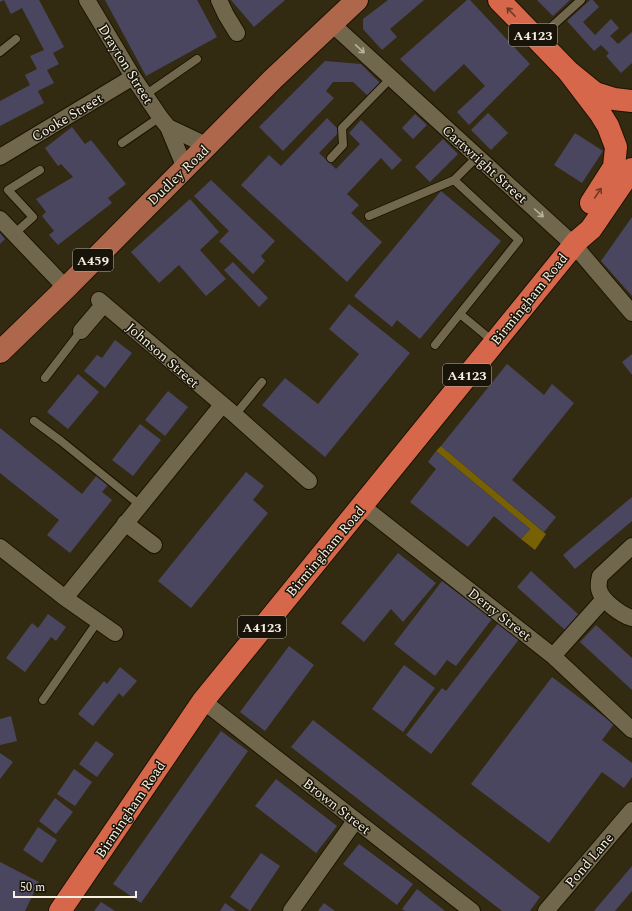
<svg xmlns="http://www.w3.org/2000/svg" width="632" height="911" viewBox="0 0 632 911" font-family="Spectral,serif">
<rect width="100%" height="100%" fill="#332b11"/>
<!-- forest -->
<path fill="#786005" d="M441 446 546 534 535 550 521 539 530 529 436 451Z"/>
<!-- building -->
<path fill="#4a465f" d="M0 0H39L64 47 53 53 59 64 47 70 54 83 38 91 44 103 0 126V101L30 85 25 75 37 69 30 56 44 50 22 8 11 14 4 0 0 2Z
M105 0H197L217 37 146 76Z
M231 0H285L254 27Z
M388 0H424L390 29 397 37 382 50 363 29V19Z
M467 0H470L530 64 469 125 457 112 485 86 464 64 434 92 400 59Z
M537 0H570L553 16Z
M590 0H593L599 7 583 22 595 35 611 19 619 28 610 36 618 44 632 32V63L621 73 606 56 609 53 601 45 594 51 567 21Z
M325 61 361 64 380 83 369 97 353 82H333L326 91 334 98 283 151 259 127Z
M488 113 508 133 491 150 471 130Z
M415 114 427 125 413 139 402 128Z
M327 118 340 131 319 153 336 169 360 144 349 133 361 120 402 160 392 170 381 158 347 194 359 205 351 213 382 242 347 282 241 185 269 155 281 166Z
M72 127 85 144 91 140 126 184 108 198 112 203 58 245 49 235 54 231 42 216 46 212 36 199 73 177 61 164 58 166 45 148Z
M575 133 603 151 582 183 554 165Z
M443 139 458 154 430 182 415 167Z
M211 180 275 241 261 256 265 261 253 274 219 241 229 231 194 196Z
M441 191 501 241 420 339 397 320 392 327 354 296Z
M190 199 219 232 200 250 226 279 206 296 179 265 159 283 131 252Z
M632 217V296L601 261Z
M0 233 5 239 0 244Z
M233 262 268 298 259 307 224 270Z
M349 304 410 353 325 457 262 405 285 378 318 404 359 354 329 329Z
M115 340 132 353 105 388 84 371 97 355 102 358Z
M632 354V375L622 362Z
M507 364 544 395 552 384 574 403 512 480 556 517 544 532 441 446Z
M78 374 99 392 68 429 47 412Z
M168 391 188 407 165 436 145 420Z
M140 424 161 440 133 476 112 460Z
M0 428 82 494 97 475 109 484 102 492 112 500 70 553 47 535 59 520 0 473Z
M436 451 530 529 521 539 494 516 468 547 410 502 436 469 428 462Z
M246 472 264 486 253 500 268 513 191 608 158 581Z
M632 497V521L575 569 563 555Z
M398 553 436 583 403 622 391 609 364 642 341 623Z
M531 571 579 615 565 630 517 587Z
M442 581 492 619 456 666 447 660 435 676 394 644Z
M48 614 66 627 56 641 51 637 25 672 6 658 32 623 38 628Z
M499 622 520 638 431 754 406 735 442 688 446 691Z
M596 625 632 658V690L580 642Z
M289 646 314 665 265 731 240 712Z
M404 665 435 688 403 732 372 709Z
M120 667 137 681 123 697 119 693 93 726 78 714 104 681 107 684Z
M552 677 614 724 602 740 632 763V777L624 788 602 772 549 843 471 784Z
M11 716 17 741 0 745V719Z
M313 720 540 897 530 911H502L291 747Z
M221 731 248 751 141 903 113 884Z
M96 741 114 754 97 777 79 764Z
M0 753 13 762 0 779Z
M74 769 92 782 75 806 57 794Z
M276 779 337 826 316 853 255 806Z
M55 798 73 812 56 834 39 821Z
M38 827 57 840 42 863 23 850Z
M359 844 413 884 397 905 343 864Z
M261 853 280 866 250 911 230 897Z
M0 862 39 882 25 911H0Z
M632 866V891L615 911H594Z
M417 889 445 911H405L402 909Z
M101 902 115 911H94Z
M225 903 236 911H220Z
M324 903 335 911H318Z"/>
<g fill="none" stroke-linecap="round" stroke-linejoin="round">
<!-- lane casing -->
<g stroke="#1b1300" stroke-width="10">
<path id="lane" d="M538 39 581 0
M0 52 16 39
M145 95 197 59
M122 143 160 117
M331 158 343 145 342 128 391 78
M369 216 454 180
M14 234 33 217 8 190 40 170
M460 314 494 342
M435 345 519 240 454 180 477 157
M45 378 81 331
M235 415 262 382
M34 421 61 441 140 505
M43 700 98 621"/>
</g>
<!-- street casing -->
<g stroke="#1b1300" stroke-width="18">
<path id="street" d="M87 0 133 77 160 117 168 127 185 168
M219 0 226 15 237 33
M331 23 574 245 632 313
M168 127 208 146
M0 157 133 77
M0 219 66 288
M99 300 235 415 309 481
M81 331 104 304
M362 506 553 656 632 730
M125 523 154 545
M632 546 600 576C599 580 598 585 599 589 601 600 621 615 632 618
M0 547 65 598 115 633
M65 598 222 405
M553 656 604 599
M203 701 472 911
M291 911 355 821
M546 911 632 810"/>
</g>
<!-- primary casing -->
<g stroke="#1b1300" stroke-width="24">
<path id="primary" d="M0 352 66 288 273 79 357 0"/>
</g>
<!-- highway casing -->
<g stroke="#1b1300" stroke-width="24">
<path id="highway" d="M499 0 568 71 595 93 614 99 632 101
M568 71 600 113 608 126 616 147 614 167 591 203
M60 911 203 701 577 241 591 229 632 169"/>
</g>
<!-- lane -->
<use href="#lane" stroke="#70674c" stroke-width="8"/>
<!-- street -->
<use href="#street" stroke="#70674c" stroke-width="16"/>
<!-- primary -->
<use href="#primary" stroke="#ae674b" stroke-width="22"/>
<!-- highway -->
<use href="#highway" stroke="#d7674b" stroke-width="22"/>
</g>
<!-- one-way arrows -->
<defs><path id="oneway-shaft" d="M-6 0H5M1.5-3L5.5 0L1.5 3" fill="none" stroke-width="1.6" stroke-linecap="round" stroke-linejoin="round"/></defs>
<g stroke="#6e3927">
<use href="#oneway-shaft" transform="translate(511 12) rotate(-134)"/>
<use href="#oneway-shaft" transform="translate(598 193) rotate(-56)"/>
</g>
<g stroke="#b9b29d">
<use href="#oneway-shaft" transform="translate(360 49) rotate(43)"/>
<use href="#oneway-shaft" transform="translate(539 213) rotate(42)"/>
</g>
<g text-anchor="middle" stroke-width="3" stroke-linejoin="round" paint-order="stroke">
<!-- shield labels -->
<g fill="#181409" stroke="#b3aea0" stroke-width="1">
<rect x="509" y="24" width="48" height="22" rx="3"/>
<rect x="73" y="249" width="40" height="22" rx="3"/>
<rect x="443" y="364" width="48" height="22" rx="3"/>
<rect x="238" y="616" width="48" height="22" rx="3"/>
</g>
<g font-size="13" font-weight="bold" fill="#f5f0e0">
<text x="533" y="40">A4123</text>
<text x="93" y="265">A459</text>
<text x="467" y="380">A4123</text>
<text x="262" y="632">A4123</text>
</g>
<!-- street labels -->
<g font-size="14" fill="#f5f0e0" stroke="#181409">
<text transform="translate(126 64) rotate(58)" y="5">Drayton Street</text>
<text transform="translate(67 117) rotate(-31)" y="5">Cooke Street</text>
<text transform="translate(485 164) rotate(42)" y="5">Cartwright Street</text>
<text transform="translate(178 175) rotate(-44)" y="5">Dudley Road</text>
<text transform="translate(529 299) rotate(-51)" y="5">Birmingham Road</text>
<text transform="translate(163 355) rotate(41)" y="5">Johnson Street</text>
<text transform="translate(325 551) rotate(-50)" y="5">Birmingham Road</text>
<text transform="translate(500 614) rotate(38)" y="5">Derry Street</text>
<text transform="translate(337 806) rotate(38)" y="5">Brown Street</text>
<text transform="translate(130 809) rotate(-56)" y="5">Birmingham Road</text>
<text transform="translate(589 860) rotate(-50)" y="5">Pond Lane</text>
</g>
</g>
<!-- scale -->
<path d="M14 891v6h122v-6" fill="none" stroke="#f5f0e0" stroke-width="2"/>
<text x="20" y="891" font-size="12" fill="#f5f0e0" stroke="#181409" stroke-width="3" paint-order="stroke">50 m</text>
</svg>
